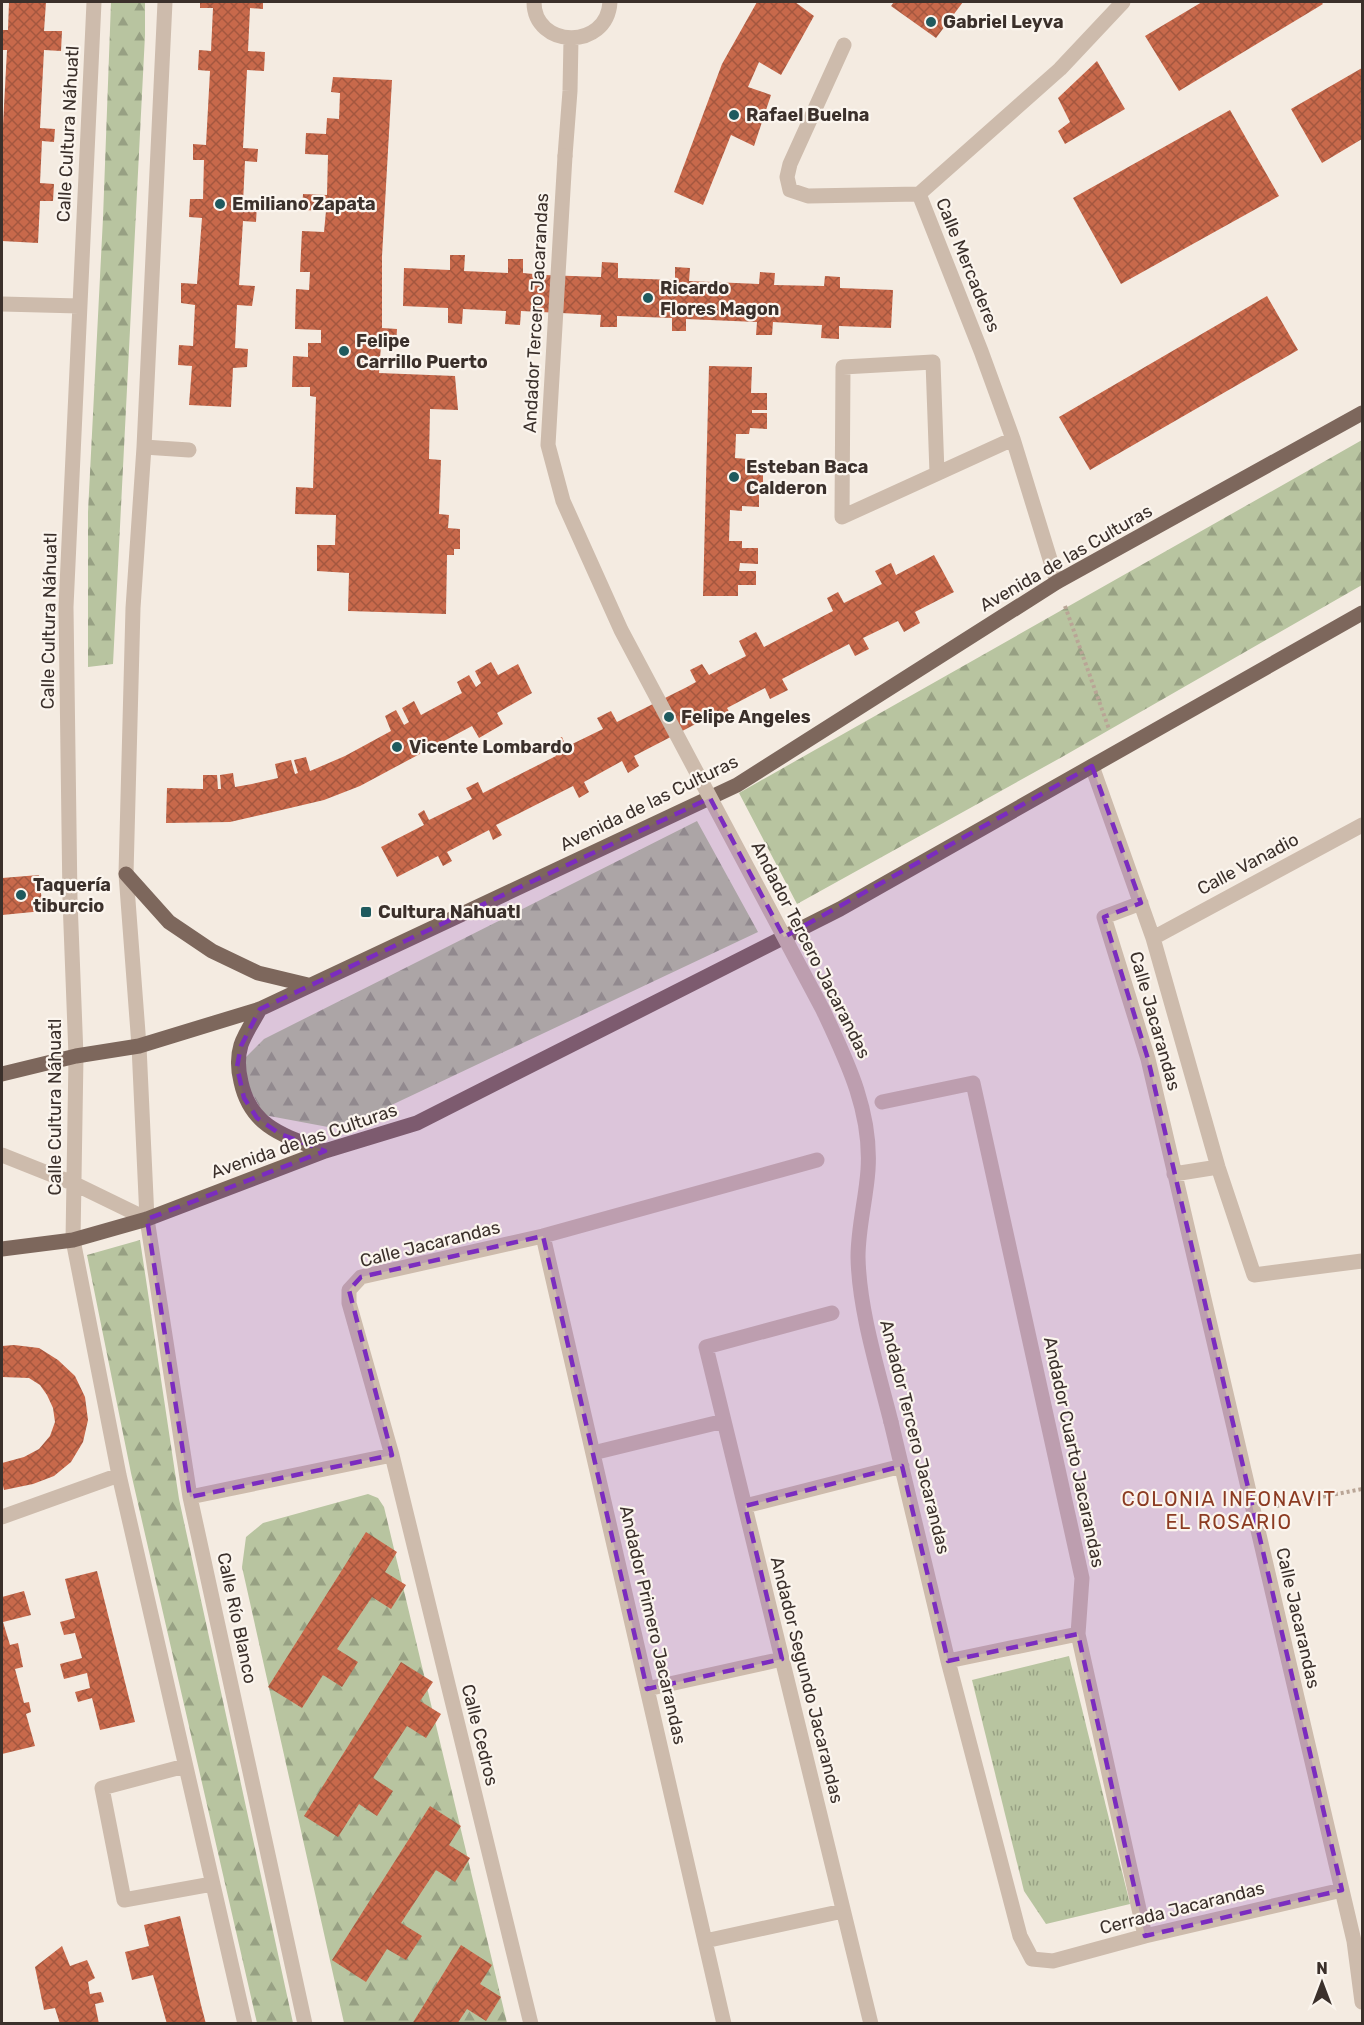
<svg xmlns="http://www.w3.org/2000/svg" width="1364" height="2025" viewBox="0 0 1364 2025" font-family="Rubik,sans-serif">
<defs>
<pattern id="grass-tufts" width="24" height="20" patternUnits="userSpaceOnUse" patternTransform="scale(1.5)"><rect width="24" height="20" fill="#b8c4a0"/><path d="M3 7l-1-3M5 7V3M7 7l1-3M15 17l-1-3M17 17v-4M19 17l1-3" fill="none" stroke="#97a083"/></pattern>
<pattern id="forest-firs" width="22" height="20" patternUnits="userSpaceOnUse" patternTransform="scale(1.5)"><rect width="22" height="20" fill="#b8c4a0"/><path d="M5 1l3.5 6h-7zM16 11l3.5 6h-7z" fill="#97a083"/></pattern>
<pattern id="building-cross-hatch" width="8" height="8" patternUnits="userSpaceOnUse" patternTransform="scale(1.5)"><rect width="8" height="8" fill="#c8694b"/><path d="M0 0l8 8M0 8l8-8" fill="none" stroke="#a4573f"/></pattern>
</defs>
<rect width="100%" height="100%" fill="#f4ebe1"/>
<!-- grass -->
<path fill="url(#grass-tufts)" d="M1069 1656 1130 1904 1046 1924 1024 1891 972 1680Z"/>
<!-- forest -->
<path fill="url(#forest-firs)" d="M111 2H145V35L113 664 88 667V512L103 218Z
M1362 440V585L1062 757 797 904 739 793Z
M697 821 758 932 381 1110 328 1127 264 1115 247 1084 245 1058 264 1039Z
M140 1240 179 1499 293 2023H257L131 1473 87 1255Z
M368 1494 378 1498 384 1507 507 2023H344L242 1567 246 1537 263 1523Z"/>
<!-- building -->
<path fill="url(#building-cross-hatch)" d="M9 2H46L44 31H62L61 51 44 50 40 128 55 129 54 142 42 141 40 183 54 184 53 201H40L38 243 2 241V125H3L7 50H2V30H8Z
M200 2H263V9L250 8 248 51 265 52 264 71 247 70 243 148 258 149 257 162 245 161 243 203 257 205 256 222 243 221 239 285 255 286 252 306 237 305 235 348 248 349 247 367 233 368 231 407 189 405 192 366 178 365 179 345 193 346 195 305 181 303V283L197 284 202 218 189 217 190 199H203L204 160H193V144L206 145 210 71 198 70 199 50 211 51 213 8H200Z
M757 2H795L814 16 781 75 759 62 748 87 771 95 754 146 731 135 703 205 674 192 722 64Z
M894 2H963L936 38 891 6Z
M1202 2H1321L1323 4 1179 91 1145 36Z
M1097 61 1125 109 1065 144 1058 131 1070 122 1058 98Z
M1362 68V139L1322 163 1291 109Z
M333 77 392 80 382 256V328L397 329 396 345H381L379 373 455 376 458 410 430 409 429 459 441 460 439 514 449 515 448 528 460 529V549H454V555H447L446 614 348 611 349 573 317 571V545H335L336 515 295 514 296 487 313 488 316 397 310 396V387H292L293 356 308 357V343H321V330L295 329 296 289 309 290 310 272H300L302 231 324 232 326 211 302 210 303 194 327 195 328 155 305 154 306 133 326 134 327 118 339 119 340 93 331 92Z
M1230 110 1279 196 1121 284 1073 198Z
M450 255H465L464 271 508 273V259H523V273L544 275 601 277 602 262 618 263V278L675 280V267L690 268 689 281 759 284 760 272 775 273 774 285 824 286 825 276 840 277V288L893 290 891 328 839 326V339L821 338 822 325 773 322 772 335H756L757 322 686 319V331H672V318L617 316V327H600L601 315 521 311 520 325 505 324 506 311 463 309 462 324 448 323V308L403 306 404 268 450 270Z
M1267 296 1298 350 1090 470 1059 417Z
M709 366 752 367 751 393H767V410H752V413H767V429L750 428 749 434H736L735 458 747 459V465H763V488H745V491H759V507L742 506V511L730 510 729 541H742V548H758V564L740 563 739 571H756V585H738V596H703Z
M934 555 954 592 915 612 920 623 904 632 898 621 863 638 869 649 855 656 849 644 782 679 788 690 770 699 765 688 727 708 733 719 718 726 713 715 634 756 639 766 628 773 622 761 584 782 589 792 579 798 573 786 496 825 502 835 493 840 489 830 447 852 452 861 443 866 438 856 397 877 381 847 424 825 418 814 424 810 429 820 472 799 466 788 478 782 483 793 556 756 550 743 562 737 566 747 603 729 597 718 611 711 617 722 687 687 696 682 690 670 702 664 709 675 746 656 739 641 756 632 764 647 833 611 827 598 838 592 844 603 882 584 875 571 891 563 896 575Z
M491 662 498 675 518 664 532 693 497 713 503 724 479 738 472 726 360 786 324 800 230 822 166 823 167 788 203 789V775H217L218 789H221L220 775 233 773 235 787 252 784 278 778 275 764 291 760 295 774 298 773 294 760 306 757 310 771 345 756 391 731 385 716 396 710 404 725 409 722 402 708 414 701 421 715 462 693 457 682 469 675 476 687 481 683 475 671Z
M39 875 43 911 2 915V878Z
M14 1345 39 1348 58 1360 75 1376 85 1397 88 1420 83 1442 71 1462 54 1476 33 1484 4 1490 2 1482V1463L24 1457 39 1449 50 1436 55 1422 53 1408 47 1395 40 1385 29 1378 2 1377V1346Z
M366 1532 397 1552 385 1572 406 1585 391 1609 372 1597 337 1649 358 1662 342 1687 323 1675 302 1708 268 1687Z
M97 1571 135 1722 100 1730 92 1698 78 1702 75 1692 90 1688 87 1673 64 1679 60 1664 82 1658 75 1633 64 1635 60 1622 75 1618 65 1579Z
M24 1591 31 1615 3 1622 10 1645 18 1643 23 1667 15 1669 24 1703 29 1702 31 1712 26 1714 35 1746 2 1754V1597Z
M401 1662 433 1682 420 1701 441 1714 426 1738 407 1726 373 1778 393 1791 377 1816 359 1804 338 1837 304 1816Z
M430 1806 461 1826 449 1845 470 1858 455 1882 436 1870 401 1923 422 1936 406 1960 387 1949 366 1982 332 1960Z
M180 1916 201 2005 206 2024H167L153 1975 132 1980 125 1952 149 1946 144 1925Z
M461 1945 492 1965 480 1984 501 1997 486 2021 467 2009 457 2024H412Z
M62 1946 70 1966 87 1960 95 1978 88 1982 90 1994 101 1992 104 2002 95 2004 99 2024H60L55 2008 44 2010 35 1967Z"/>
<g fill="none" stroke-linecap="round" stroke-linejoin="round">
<!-- path -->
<path stroke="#b9a596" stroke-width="4" stroke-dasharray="3 3" stroke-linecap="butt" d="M1065 606 1109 729
M1276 1506 1362 1489"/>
<!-- minor -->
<path stroke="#cdbbac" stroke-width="15" d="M94 2 66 607 70 900 76 1056 73 1240 119 1475 245 2024
M165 2 144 447 133 608 126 874 139 1046 147 1219 190 1497 305 2024
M534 2C534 48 607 51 610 2
M844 45 790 164 787 177 790 190 808 196 919 194
M565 156 570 91 571 39
M2 304 79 306
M144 447 189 450
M937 473 933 362 843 367 842 517 1013 439
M1057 582 1013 439 981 351 919 194 1060 69 1123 2
M1092 766 1153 938 1218 1167 1254 1275 1362 1261
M1141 903 1104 917 1148 1059 1342 1890 1354 1941 1362 2002
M1153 938 1362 825
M882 1102 973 1083 1082 1578 1078 1634 1145 1936
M2 1155 75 1184 147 1219
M1174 1174 1218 1167
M543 1236 724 2024
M832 1313 706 1347 871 2024
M891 1422 948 1661 1020 1936 1032 1959 1053 1961 1145 1936 1342 1890
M593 1453 724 1421
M190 1497 392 1455
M745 1506 902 1466
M2 1517 119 1475
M948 1661 1078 1634
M647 1689 782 1659
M185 1766 102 1788 124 1900 212 1884
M705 1941 843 1911
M531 2024 392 1455 349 1303V1290L361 1277 543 1236 817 1160"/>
<!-- major -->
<path stroke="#7d675c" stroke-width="15" d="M126 874 169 922 212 951 258 973 308 985
M260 1009C254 1020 245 1033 241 1045 237 1058 238 1070 241 1082 251 1128 285 1136 325 1151
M2 1074 76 1056 139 1046 260 1009 737 785 1057 582 1362 413
M2 1249 73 1240 147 1219 325 1151 417 1123 840 909 1362 613"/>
<!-- minor-bridge -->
<path stroke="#cdbbac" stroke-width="15" d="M565 156 548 445 563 501 621 630 823 1010C847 1061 872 1112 868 1170 866 1199 858 1228 858 1257 859 1310 878 1370 891 1422"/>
</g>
<!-- marked area -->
<path fill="#7b2cbf" fill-opacity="0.2" stroke="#7b2cbf" stroke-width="4.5" stroke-dasharray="12 8" stroke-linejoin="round" d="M1092 766 1141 903 1104 917 1148 1059 1342 1890 1145 1936 1078 1634 948 1661 902 1466 745 1506 782 1659 647 1689 543 1236 361 1277 349 1290 392 1455 190 1497 147 1219 325 1151 280 1134 257 1118 244 1098 237 1067 241 1046 260 1009 710 798 784 937Z"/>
<!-- markers -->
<g fill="#1f5a5e" stroke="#fbf5ee" stroke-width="2">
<circle cx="931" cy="22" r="6"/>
<circle cx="734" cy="115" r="6"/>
<circle cx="220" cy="204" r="6"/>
<circle cx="648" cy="298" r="6"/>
<circle cx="344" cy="351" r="6"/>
<circle cx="734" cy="477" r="6"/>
<circle cx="669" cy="717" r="6"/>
<circle cx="397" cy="747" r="6"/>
<circle cx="21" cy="895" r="6"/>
<rect x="360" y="906" width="12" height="12" rx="3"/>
</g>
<g text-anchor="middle" stroke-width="4.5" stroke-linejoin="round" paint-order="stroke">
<!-- poi labels -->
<g font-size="18" font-weight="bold" fill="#3b302b" stroke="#fbf5ee" text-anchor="start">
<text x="943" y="28">Gabriel Leyva</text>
<text x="746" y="121">Rafael Buelna</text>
<text x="232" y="210">Emiliano Zapata</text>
<text x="660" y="294">Ricardo<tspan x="660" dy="21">Flores Magon</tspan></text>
<text x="356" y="347">Felipe<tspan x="356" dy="21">Carrillo Puerto</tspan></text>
<text x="746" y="473">Esteban Baca<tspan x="746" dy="21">Calderon</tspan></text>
<text x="681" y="723">Felipe Angeles</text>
<text x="409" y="753">Vicente Lombardo</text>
<text x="33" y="891">Taquería<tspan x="33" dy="21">tiburcio</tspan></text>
<text x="378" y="918">Cultura Nahuatl</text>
</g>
<!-- street labels -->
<g font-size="18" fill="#3b302b" stroke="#fbf5ee">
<text transform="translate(68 134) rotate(-87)" y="6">Calle Cultura Náhuatl</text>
<text transform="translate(968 265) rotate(68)" y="6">Calle Mercaderes</text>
<text transform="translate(536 313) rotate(-87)" y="6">Andador Tercero Jacarandas</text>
<text transform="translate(1066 558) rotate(-30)" y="6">Avenida de las Culturas</text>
<text transform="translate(49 621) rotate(-89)" y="6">Calle Cultura Náhuatl</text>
<text transform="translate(649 803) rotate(-26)" y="6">Avenida de las Culturas</text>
<text transform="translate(1248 864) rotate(-28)" y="6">Calle Vanadio</text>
<text transform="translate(811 950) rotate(63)" y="6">Andador Tercero Jacarandas</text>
<text transform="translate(1155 1021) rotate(74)" y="6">Calle Jacarandas</text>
<text transform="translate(55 1107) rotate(-90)" y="6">Calle Cultura Náhuatl</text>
<text transform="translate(304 1141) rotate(-19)" y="6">Avenida de las Culturas</text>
<text transform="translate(430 1244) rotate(-14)" y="6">Calle Jacarandas</text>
<text transform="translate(915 1437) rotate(76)" y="6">Andador Tercero Jacarandas</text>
<text transform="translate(1074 1452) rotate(78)" y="6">Andador Cuarto Jacarandas</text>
<text transform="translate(237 1618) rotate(78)" y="6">Calle Río Blanco</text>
<text transform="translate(1298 1618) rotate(77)" y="6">Calle Jacarandas</text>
<text transform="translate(653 1625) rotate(77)" y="6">Andador Primero Jacarandas</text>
<text transform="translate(807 1680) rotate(76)" y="6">Andador Segundo Jacarandas</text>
<text transform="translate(480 1735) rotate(76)" y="6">Calle Cedros</text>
<text transform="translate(1182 1908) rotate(-14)" y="6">Cerrada Jacarandas</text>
</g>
<!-- neighbourhood labels -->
<g font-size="20" letter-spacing="1.5" fill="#8c3b22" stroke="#fbf5ee">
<text x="1229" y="1506">COLONIA INFONAVIT<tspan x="1229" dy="23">EL ROSARIO</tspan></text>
</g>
</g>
<!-- border -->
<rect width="1364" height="2025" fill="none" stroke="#3b302b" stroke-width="6"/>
<!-- north arrow -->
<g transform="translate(1322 1983)" stroke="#fbf5ee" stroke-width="4.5" paint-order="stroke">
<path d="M0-4.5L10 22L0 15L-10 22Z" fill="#3b302b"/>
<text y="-9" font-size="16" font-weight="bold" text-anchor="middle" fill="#3b302b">N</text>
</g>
</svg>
